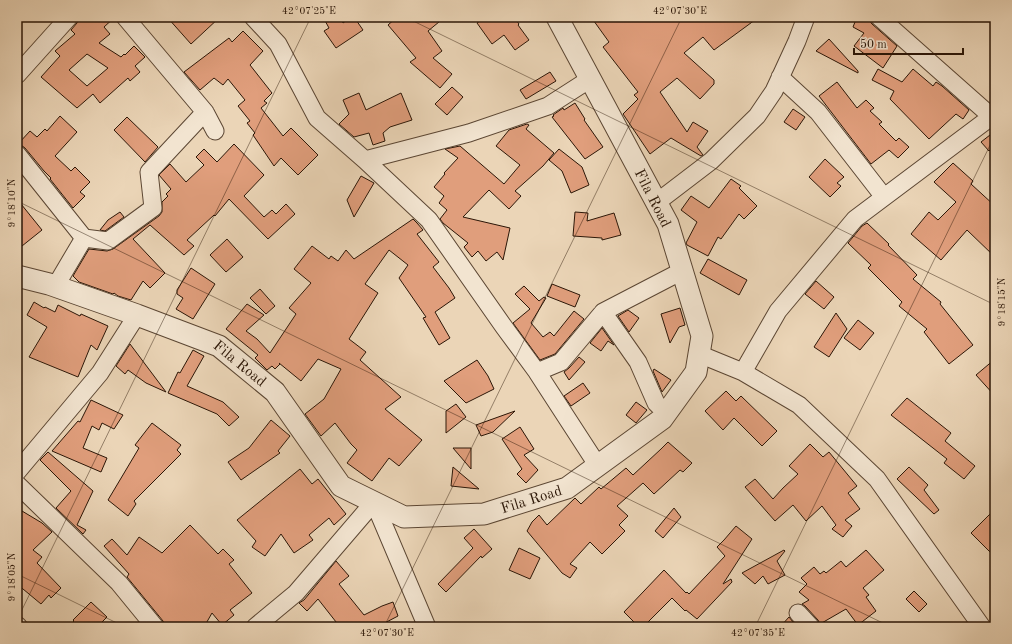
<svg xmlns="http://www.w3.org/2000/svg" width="1012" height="644" viewBox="0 0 1012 644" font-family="'Old Standard TT',serif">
<rect width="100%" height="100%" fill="#ebd5b7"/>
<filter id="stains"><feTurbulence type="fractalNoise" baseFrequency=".005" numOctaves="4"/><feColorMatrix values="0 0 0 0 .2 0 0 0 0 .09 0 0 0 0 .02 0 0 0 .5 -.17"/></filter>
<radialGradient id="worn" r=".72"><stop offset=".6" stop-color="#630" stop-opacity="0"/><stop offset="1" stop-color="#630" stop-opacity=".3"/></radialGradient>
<!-- building -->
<path fill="#e09e7c" stroke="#2b1607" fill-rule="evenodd" d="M79 17H115L104 27 110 34 99 43 121 57 124 54 125 55 134 46 145 57 135 66 140 72 130 81 128 78 100 103 93 94 77 108 41 77 60 56 55 51 75 34 71 30 77 23ZM87 54 108 68 87 86 69 70Z
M167 17H220L191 44Z
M323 17H340L343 23 351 17H354L363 30 336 48 324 31 329 28Z
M397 17H408L413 22 419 17H445L428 31 442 51 433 58 452 74 440 88 410 62 416 58 388 25Z
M486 17H514L519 24 518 25 529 40 515 50 504 35 492 44 477 23Z
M591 17H759L714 50 703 37 684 53 714 80V84L700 99 677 78 660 92 687 132 693 122 708 131 697 147 703 155 701 156 671 138 650 154 623 114 638 99 634 95 638 92 603 47 609 42Z
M857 17H865L869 20 872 24 897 46 883 68 854 46 864 33 853 27Z
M243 31 263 51 250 65 272 93 264 101 267 103 261 108 283 136 291 128 318 155 298 175 281 158 274 166 253 135 255 133 247 123 250 121 238 106 245 100 228 79 223 85 214 78 200 90 184 72 229 38 232 42Z
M829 39 858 71V73L816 51Z
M878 69 902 82 913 69 933 86 936 82 942 86 969 110 963 119 956 114 929 139 890 99 894 91 872 80Z
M550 72 556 81 526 99 520 90Z
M837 82 857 108 866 100 874 108 870 111 882 122 879 124 896 141 899 138 909 147 898 158 889 150 871 164 819 96Z
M452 87 463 97 447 115 435 104Z
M359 93 366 110 401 93 412 120 390 127 383 133 385 141 373 145 369 133 354 137 339 124 349 114 343 100Z
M575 103 585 119 584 120 603 147 585 159 552 117 554 116 553 115 563 108 564 110Z
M793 109 805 117 796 130 784 122Z
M60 116 77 132 55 156 71 171 75 167 90 182 80 192 85 196 73 208 50 179 51 178 44 171 25 148 21 145 18 144 30 131 37 137 45 129 47 131Z
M127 117 158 147 145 162 114 130Z
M527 124 529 125 526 129 554 153 543 166 515 191 521 196 509 209 489 190 463 217 510 228 503 260 497 252 486 261 478 251 472 257 464 247 468 243 443 223 440 219 447 210 439 203 444 196 434 187 445 174 444 173 458 158 445 149 460 146 504 184 520 165 496 146 509 130Z
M990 135 995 141V145L989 151 981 142Z
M234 144 264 175 244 196 264 217 272 210 276 214 286 204 295 214 268 239 229 199 215 216 214 215 187 240 194 246 184 255 150 225 133 239 165 273 150 288 143 281 131 300 118 296 114 293 113 294 79 282 73 276 89 249 107 251 113 249 159 216 162 212V202L168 196 166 194 171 189 159 175 170 164 186 182 204 165 196 157 204 149 217 162Z
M559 149 582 167 589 185 571 193 562 171 549 160Z
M825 159 844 177 837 183 841 186 830 197 809 177Z
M953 163 973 181 971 184 995 206V257L967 230 941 260 911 234 929 212 938 220 956 202 934 182Z
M361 176 374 183 354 217 347 200Z
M731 179 741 186 739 188 757 206 744 219 739 214 721 239 718 237 708 256 687 245 686 243 697 222 681 210 691 196 709 208Z
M17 199 42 230 17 250Z
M120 212 124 217 105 231 100 230 108 220Z
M575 212 588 213 587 221 614 213 621 235 602 240V238L573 236Z
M413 219 417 223 423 230 417 234 439 262 433 267 449 288 455 298 435 312 450 338 439 345 423 318 426 317 399 278 408 265 389 250 365 284 378 293 349 339 366 352 360 360 401 397 385 409 422 440 399 466 389 458 372 481 347 463 357 450 351 444 335 423 321 436 305 414 324 399 341 369 318 359 301 381 279 363 280 364 275 369 272 366 267 370 255 358 258 355 226 329 247 304 264 315 246 331 257 339 270 353 296 314 289 308 311 283 294 269 312 246 329 259 331 256 338 261 346 250 354 259Z
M867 223 889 244 888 245 917 275 913 279 941 302 940 304 973 345 949 364 924 332 927 329 899 306 902 302 868 268 871 265 848 243 862 226Z
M227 239 243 257 226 272 210 255Z
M708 259 747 280 739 295 700 273Z
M191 268 215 284 193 319 176 309 183 298 177 294V290Z
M816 281 834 297 824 309 805 294Z
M552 284 580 295 575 307 547 296Z
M524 286 539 301 544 297 546 298 531 323 543 337 550 332 554 336 574 311 584 319 555 354 540 360 513 323 530 309 515 294Z
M260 289 275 306 266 314 250 298Z
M34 302 44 308 45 307 55 312 58 305 80 316 81 314 108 326 97 350 91 345 78 377 29 357 47 327 27 315Z
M680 308 685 325 679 327 670 343 661 314Z
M628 310 639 318 629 332 618 316Z
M836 313 847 329 829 357 814 347Z
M858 320 874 333 860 350 844 338Z
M602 328 614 345 608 341 601 351 590 343Z
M130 344 166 392 146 383 128 370 125 374 116 366Z
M193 350 204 356 187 386 223 402 239 417 229 426 217 414 168 393 178 372 180 373Z
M579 357 585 362 569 380 564 372 569 368Z
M995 359V396L976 375Z
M477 360 488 376 494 389 466 403 444 381Z
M654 369 671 380 662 392 653 371Z
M583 383 590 393 571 406 564 396Z
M726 391 736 401 741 396 777 431 762 446 734 418 723 430 705 411Z
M907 398 951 433 945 441 975 466 964 479 944 463 947 459 891 415Z
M91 400 123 415 114 429 102 423 99 430 92 426 83 448 107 458 101 472 52 451 78 421 80 422Z
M636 402 647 410 636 423 626 415Z
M456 404 466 417 446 433V411Z
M515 411 493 432 481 436 476 425Z
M271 420 290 436 278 451 280 453 241 480 228 462 249 448Z
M152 423 181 445 177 450 181 454 134 501 136 504 128 516 108 500 139 448 135 445Z
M520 427 534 449 524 455 538 470 526 483 517 474 522 469 502 439Z
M668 442 692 463 683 472 680 470 654 494 643 483 617 506 628 516 619 525 625 531 602 554 590 542 570 564 577 568 570 578 562 573 527 531 532 522 539 515 547 525 575 498 581 504 599 487 601 489 626 468 633 475 661 449Z
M810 444 823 457 829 452 857 486 848 493 860 509 845 520 852 526 843 537 832 529 836 525 822 506 806 521 793 505 775 521 745 487 755 479 773 499 783 488 798 474 789 466Z
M453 448H471V469Z
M48 452 93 491 77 525 86 530 83 534 56 508 71 491 40 460Z
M453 467 479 489 451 486Z
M909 467 928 485 924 490 939 510 934 514 897 479Z
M300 469 312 484 318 479 346 514 334 525 329 518 309 535 313 540 294 553 281 534 265 556 252 547 256 541 237 520Z
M17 508 42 523 52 532 33 550 42 557 37 563 61 588 51 598 49 595 41 604 17 584Z
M674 508 681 517 663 538 655 531Z
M995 509V557L971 533Z
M190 525 218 554 223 549 234 560 229 564 252 593 230 610 234 615 222 625 212 613 204 627H165L163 621 127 577 129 574 104 546 112 539 127 555 139 537 162 553Z
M736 526 752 539 723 584 731 579 732 582 697 619 686 610 685 611 672 598 643 627H639L624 612 664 570 686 593 687 592 689 594 725 556 717 547 724 540Z
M474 529 492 549 482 558 481 556 446 592 438 584 473 548 464 538Z
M519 548 540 558 530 579 509 570Z
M784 550 785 551 777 561 785 575 768 584 763 576 755 584 742 573Z
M866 550 884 570 863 588 869 595 866 597 876 611 858 625 846 609 820 624 818 620 805 606 802 604 809 600 799 592 807 584 801 578 814 567 820 574 824 571 826 573 841 561 846 567Z
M336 561 349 576 339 584 364 615 382 606 393 602 398 616 377 627H340L318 599 307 611 299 603 304 600Z
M914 591 927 604 919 612 906 599Z
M91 602 107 617 97 627H68L74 621 73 620Z
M789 617 797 627H780Z"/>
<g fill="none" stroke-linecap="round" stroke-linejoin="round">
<!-- minor casing -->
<g stroke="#5b4633" stroke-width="19">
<path id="minor" d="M125 17 205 112 215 131
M253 17 278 44 317 118 365 160 429 220 504 327 537 372 598 466
M879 17 992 117
M17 75 69 17
M780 77 818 112 884 197
M17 154 84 238 55 287
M365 160 469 133 548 106 590 79
M656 203 711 161 757 116 774 91 797 41 806 17
M84 238 108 241 153 208 149 172 205 112
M603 312 638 362 656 403 666 413
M699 354 743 372 799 405 877 479 982 627
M537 372 561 362 603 312 682 271
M743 372 778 311 855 219 995 114
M17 472 100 373 137 315
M17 484 119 583 155 627
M798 613 811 627
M17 625 19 627
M255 627 296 593 374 502 427 627"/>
</g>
<!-- tertiary casing -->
<g stroke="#5b4633" stroke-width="23">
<g id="tertiary">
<path id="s1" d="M17 276 49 284 137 315 219 346 275 392 341 486 404 517 484 514 567 488 662 419 696 372 702 336 668 224 557 17"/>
</g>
</g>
<!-- minor -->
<use href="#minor" stroke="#f2e4d0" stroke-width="17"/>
<!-- tertiary -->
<use href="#tertiary" stroke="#f2e4d0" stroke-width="21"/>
</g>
<!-- ticks -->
<path fill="none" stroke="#2b1607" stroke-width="1" stroke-opacity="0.45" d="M405 17 995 305M17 201 891 627M17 574 125 627M17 620 311 17M384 627 682 17M755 627 995 135"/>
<g text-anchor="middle" stroke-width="3.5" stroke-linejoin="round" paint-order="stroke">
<!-- street labels -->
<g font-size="15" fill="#2b1607" stroke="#f2e4d0">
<text transform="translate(653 198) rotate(63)" y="5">Fila Road</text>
<text dy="5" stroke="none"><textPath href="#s1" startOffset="241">Fila Road</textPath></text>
<text dy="5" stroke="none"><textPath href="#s1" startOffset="601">Fila Road</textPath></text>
</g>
</g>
<!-- margin -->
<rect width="1012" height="644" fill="none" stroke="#ebd5b7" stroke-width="44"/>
<!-- scale -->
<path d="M854 48v6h109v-6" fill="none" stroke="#2b1607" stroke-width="2"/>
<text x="860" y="48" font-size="12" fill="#2b1607" stroke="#f2e4d0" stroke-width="3" paint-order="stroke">50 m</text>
<rect x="22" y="22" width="968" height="600" fill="none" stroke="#2b1607" stroke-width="1.5"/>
<g font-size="10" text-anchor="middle" fill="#2b1607">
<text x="309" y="14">42°07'25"E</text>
<text x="680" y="14">42°07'30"E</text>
<text transform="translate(11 203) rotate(-90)" y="4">9°18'10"N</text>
<text transform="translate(1001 302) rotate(-90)" y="4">9°18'15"N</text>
<text transform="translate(11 577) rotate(-90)" y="4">9°18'05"N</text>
<text x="387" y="636">42°07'30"E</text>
<text x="758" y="636">42°07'35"E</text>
</g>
<rect width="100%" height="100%" filter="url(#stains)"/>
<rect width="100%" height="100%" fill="url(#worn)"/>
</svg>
